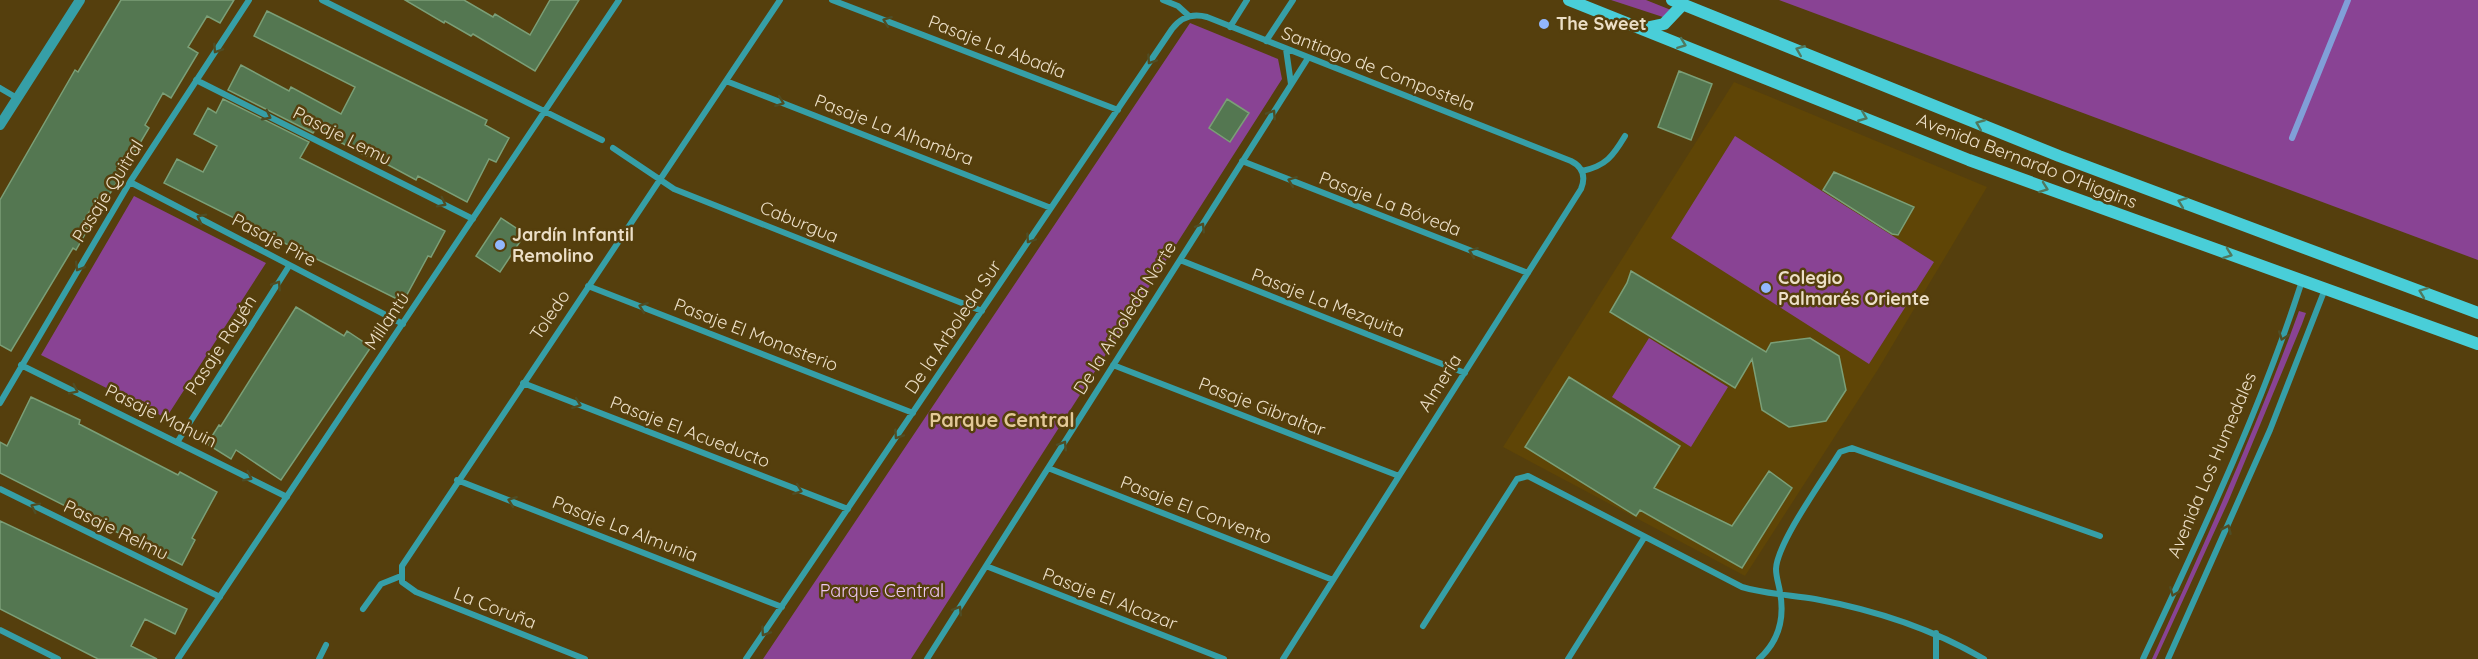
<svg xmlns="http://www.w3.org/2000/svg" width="2478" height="659" viewBox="0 0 2478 659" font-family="Quicksand,sans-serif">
<rect width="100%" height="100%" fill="#553f0d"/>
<!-- built -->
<path fill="#5f4506" d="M1734 82 1987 187 1877 371 1745 576 1503 447Z"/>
<!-- green -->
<path fill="#894394" d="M1611 0H1646L1671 10 1666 18Z
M1779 0H2478V260Z
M1190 23 1278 59 1282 79 911 659H763Z
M1735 136 1934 262 1869 364 1671 238Z
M134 196 266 263 166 418 41 355Z
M2299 311 2306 313 2302 324 2228 502 2156 659H2152C2204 544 2256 430 2299 311Z
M1649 338 1728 387 1691 447 1612 397Z"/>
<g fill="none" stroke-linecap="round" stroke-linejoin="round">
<!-- stream -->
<path stroke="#819fd8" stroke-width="6" d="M2292 138 2348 0"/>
</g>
<!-- building -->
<path fill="#547751" stroke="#7b9f77" stroke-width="1.5" d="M121 0H234L220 23 207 16 188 47 198 53 171 98 163 93 145 125 149 128 108 197 101 193 81 225 88 229 76 250 73 248 11 351 0 345V200L75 70 78 72Z
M405 0H464L493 17 495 14 530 35 550 0H579L535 71 473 34 471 36 445 21 444 23Z
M267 11 467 110 487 120 485 125 509 138 496 162 489 159 467 202 418 176 416 180 368 154 366 156 316 129 313 133 228 90 241 65 289 91 291 87 341 114 355 87 254 36Z
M1679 71 1712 84 1691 140 1658 127Z
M223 99 309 142 300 158 445 231 431 257 428 256 403 302 164 183 177 159 203 172 217 146 194 134 208 108 216 113Z
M1227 99 1249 113 1230 142 1209 128Z
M1834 172 1914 207 1898 235 1892 234 1823 190Z
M501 218 525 234 500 272 476 256Z
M1631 271 1766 352 1771 343 1810 338 1839 356 1846 390 1826 421 1789 427 1762 410 1752 359 1735 388 1610 312 1627 283Z
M296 307 344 336 347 331 371 347 281 480 236 450 231 459 207 444 219 425 221 426Z
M1569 377 1680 446 1654 488 1732 526 1769 471 1792 488 1742 568 1640 510 1636 516 1525 447Z
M31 397 80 420 79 424 178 475 180 472 217 492 192 538 195 540 182 565 0 473V442L7 446Z
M0 521 187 609 175 634 145 619 131 646 157 659H98L0 609Z"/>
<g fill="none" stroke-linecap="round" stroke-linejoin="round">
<!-- minor -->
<path stroke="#369fa7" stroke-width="6" d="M322 0 602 140
M832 0 1118 110
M1163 0 1178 6 1189 16
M1230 27 1247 0
M1266 41 1293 0
M1286 49 1291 84
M196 80 473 219
M726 81 1051 208
M0 88 17 98
M613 148 674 189 982 311
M1242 161 1528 273
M1582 171C1606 166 1613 156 1625 136
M130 182 403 324
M1180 260 1465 373
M588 286 913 413
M21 365 287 497
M1113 365 1399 476
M523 383 848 509
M0 403 130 182 249 0
M178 441 289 266
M1048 468 1333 580
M457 480 782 607
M0 489 220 597
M986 566 1224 659
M363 609 381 584 401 576
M1423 626 1517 479 1528 476 1742 587C1766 594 1790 595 1815 599 1875 610 1931 628 1984 659
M0 630 58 659
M178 659 619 0
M319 659 326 645
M585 659 416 592 402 582V566L780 0
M746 659 1172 29C1181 17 1193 13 1207 17L1571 161C1583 167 1586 177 1581 189L1283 659
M927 659 1308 58
M1568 659 1644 538
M1759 659C1779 641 1785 619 1780 592 1779 585 1776 577 1776 569 1777 543 1824 478 1840 452L1852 448 2100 536
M1936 659V633
M2143 659C2200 537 2261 409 2302 281
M2168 659 2270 430 2325 289"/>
<!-- tertiary -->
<path stroke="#369fa7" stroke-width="10" d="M0 125 80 0"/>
<!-- secondary -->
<path stroke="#49ced8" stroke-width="12" d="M1569 0 1969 160 2478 344
M1672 0 2059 156 2478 313
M1645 28 1664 24 1683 4"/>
</g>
<!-- one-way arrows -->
<defs><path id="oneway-chevron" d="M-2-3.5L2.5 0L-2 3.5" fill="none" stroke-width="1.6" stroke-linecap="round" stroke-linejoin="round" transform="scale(1.5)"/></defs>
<g stroke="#504d24">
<use href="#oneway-chevron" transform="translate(887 21) rotate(-159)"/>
<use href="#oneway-chevron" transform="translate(217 49) rotate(123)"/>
<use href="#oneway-chevron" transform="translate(1151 60) rotate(124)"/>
<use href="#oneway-chevron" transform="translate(780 102) rotate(21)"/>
<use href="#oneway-chevron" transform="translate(1272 114) rotate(-57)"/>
<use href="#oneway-chevron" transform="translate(267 116) rotate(27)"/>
<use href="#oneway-chevron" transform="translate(1292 181) rotate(-159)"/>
<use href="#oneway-chevron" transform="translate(442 203) rotate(27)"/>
<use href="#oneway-chevron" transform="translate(201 218) rotate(-153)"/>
<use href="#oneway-chevron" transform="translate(1201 227) rotate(-58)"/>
<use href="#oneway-chevron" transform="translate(1030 239) rotate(124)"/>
<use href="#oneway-chevron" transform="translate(1473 252) rotate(-159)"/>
<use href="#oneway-chevron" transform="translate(79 267) rotate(121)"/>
<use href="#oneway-chevron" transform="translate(277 285) rotate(-57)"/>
<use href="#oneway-chevron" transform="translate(643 307) rotate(-159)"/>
<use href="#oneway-chevron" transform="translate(2283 336) rotate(110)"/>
<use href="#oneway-chevron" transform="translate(74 390) rotate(26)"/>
<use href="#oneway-chevron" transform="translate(577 404) rotate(21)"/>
<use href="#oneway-chevron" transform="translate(898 435) rotate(124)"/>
<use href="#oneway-chevron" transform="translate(1063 445) rotate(-58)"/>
<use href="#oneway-chevron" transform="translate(248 477) rotate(27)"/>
<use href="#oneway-chevron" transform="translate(798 490) rotate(21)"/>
<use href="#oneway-chevron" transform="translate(512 501) rotate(-159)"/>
<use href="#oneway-chevron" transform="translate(35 507) rotate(-154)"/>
<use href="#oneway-chevron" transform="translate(2227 529) rotate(-66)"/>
<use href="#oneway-chevron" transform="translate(2174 592) rotate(113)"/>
<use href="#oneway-chevron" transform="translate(958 610) rotate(-58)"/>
<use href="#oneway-chevron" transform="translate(765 632) rotate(124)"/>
</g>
<g stroke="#50785e">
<use href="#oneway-chevron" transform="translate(1682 44) rotate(21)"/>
<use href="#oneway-chevron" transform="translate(1800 50) rotate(-158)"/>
<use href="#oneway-chevron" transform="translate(1863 117) rotate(22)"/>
<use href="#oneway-chevron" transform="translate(1980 124) rotate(-158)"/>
<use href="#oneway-chevron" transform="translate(2044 188) rotate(20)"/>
<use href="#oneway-chevron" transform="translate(2182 202) rotate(-159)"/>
<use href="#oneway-chevron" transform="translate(2228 254) rotate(20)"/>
<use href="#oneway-chevron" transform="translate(2423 292) rotate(-159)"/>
</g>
<!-- markers -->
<g fill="#92b7fd" stroke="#553f0d" stroke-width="2">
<circle cx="1544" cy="24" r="6"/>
<circle cx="500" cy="245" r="6"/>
<circle cx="1766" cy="288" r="6"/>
</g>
<g text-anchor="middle" stroke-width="5" stroke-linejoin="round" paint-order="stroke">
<!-- poi labels -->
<g font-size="18" font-weight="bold" fill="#ecdfc7" stroke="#553f0d" text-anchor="start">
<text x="1556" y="30">The Sweet</text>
<text x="512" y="241">Jardín Infantil<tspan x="512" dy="21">Remolino</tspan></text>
<text x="1778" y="284">Colegio<tspan x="1778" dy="21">Palmarés Oriente</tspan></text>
</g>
<!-- street labels -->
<g font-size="18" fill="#ecdfc7" stroke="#553f0d">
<text transform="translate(997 47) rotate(21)" y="6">Pasaje La Abadía</text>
<text transform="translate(1378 69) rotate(21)" y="6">Santiago de Compostela</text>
<text transform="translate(894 130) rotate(21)" y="6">Pasaje La Alhambra</text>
<text transform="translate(342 136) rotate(27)" y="6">Pasaje Lemu</text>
<text transform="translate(2027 161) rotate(21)" y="6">Avenida Bernardo O'Higgins</text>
<text transform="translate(108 191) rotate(-58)" y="6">Pasaje Quitral</text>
<text transform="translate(1390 204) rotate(21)" y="6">Pasaje La Bóveda</text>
<text transform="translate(799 222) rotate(22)" y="6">Caburgua</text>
<text transform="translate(274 240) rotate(28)" y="6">Pasaje Pire</text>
<text transform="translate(1328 303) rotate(21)" y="6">Pasaje La Mezquita</text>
<text transform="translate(550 315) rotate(-56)" y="6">Toledo</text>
<text transform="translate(1125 318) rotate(-58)" y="6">De la Arboleda Norte</text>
<text transform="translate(387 321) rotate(-56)" y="6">Millantú</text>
<text transform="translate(953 327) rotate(-56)" y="6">De la Arboleda Sur</text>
<text transform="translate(756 335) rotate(21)" y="6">Pasaje El Monasterio</text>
<text transform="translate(221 345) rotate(-57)" y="6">Pasaje Rayén</text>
<text transform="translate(1440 383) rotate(-58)" y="6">Almería</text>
<text transform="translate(1262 407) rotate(21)" y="6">Pasaje Gibraltar</text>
<text transform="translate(161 416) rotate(26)" y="6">Pasaje Mahuin</text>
<text transform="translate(690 432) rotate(21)" y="6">Pasaje El Acueducto</text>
<text transform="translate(2212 465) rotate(-67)" y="6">Avenida Los Humedales</text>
<text transform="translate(1196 510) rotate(21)" y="6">Pasaje El Convento</text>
<text transform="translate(625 529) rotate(21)" y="6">Pasaje La Almunia</text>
<text transform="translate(116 530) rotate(26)" y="6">Pasaje Relmu</text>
<text transform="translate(1110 599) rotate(21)" y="6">Pasaje El Alcazar</text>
<text transform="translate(495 608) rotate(21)" y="6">La Coruña</text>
</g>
<!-- park labels -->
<g font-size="18" fill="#ecc6f1" stroke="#553f0d">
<text x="882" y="597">Parque Central</text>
</g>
<!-- neighbourhood labels -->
<g font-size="20" font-weight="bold" fill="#e2c897" stroke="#553f0d">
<text x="1002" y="427">Parque Central</text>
</g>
</g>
</svg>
